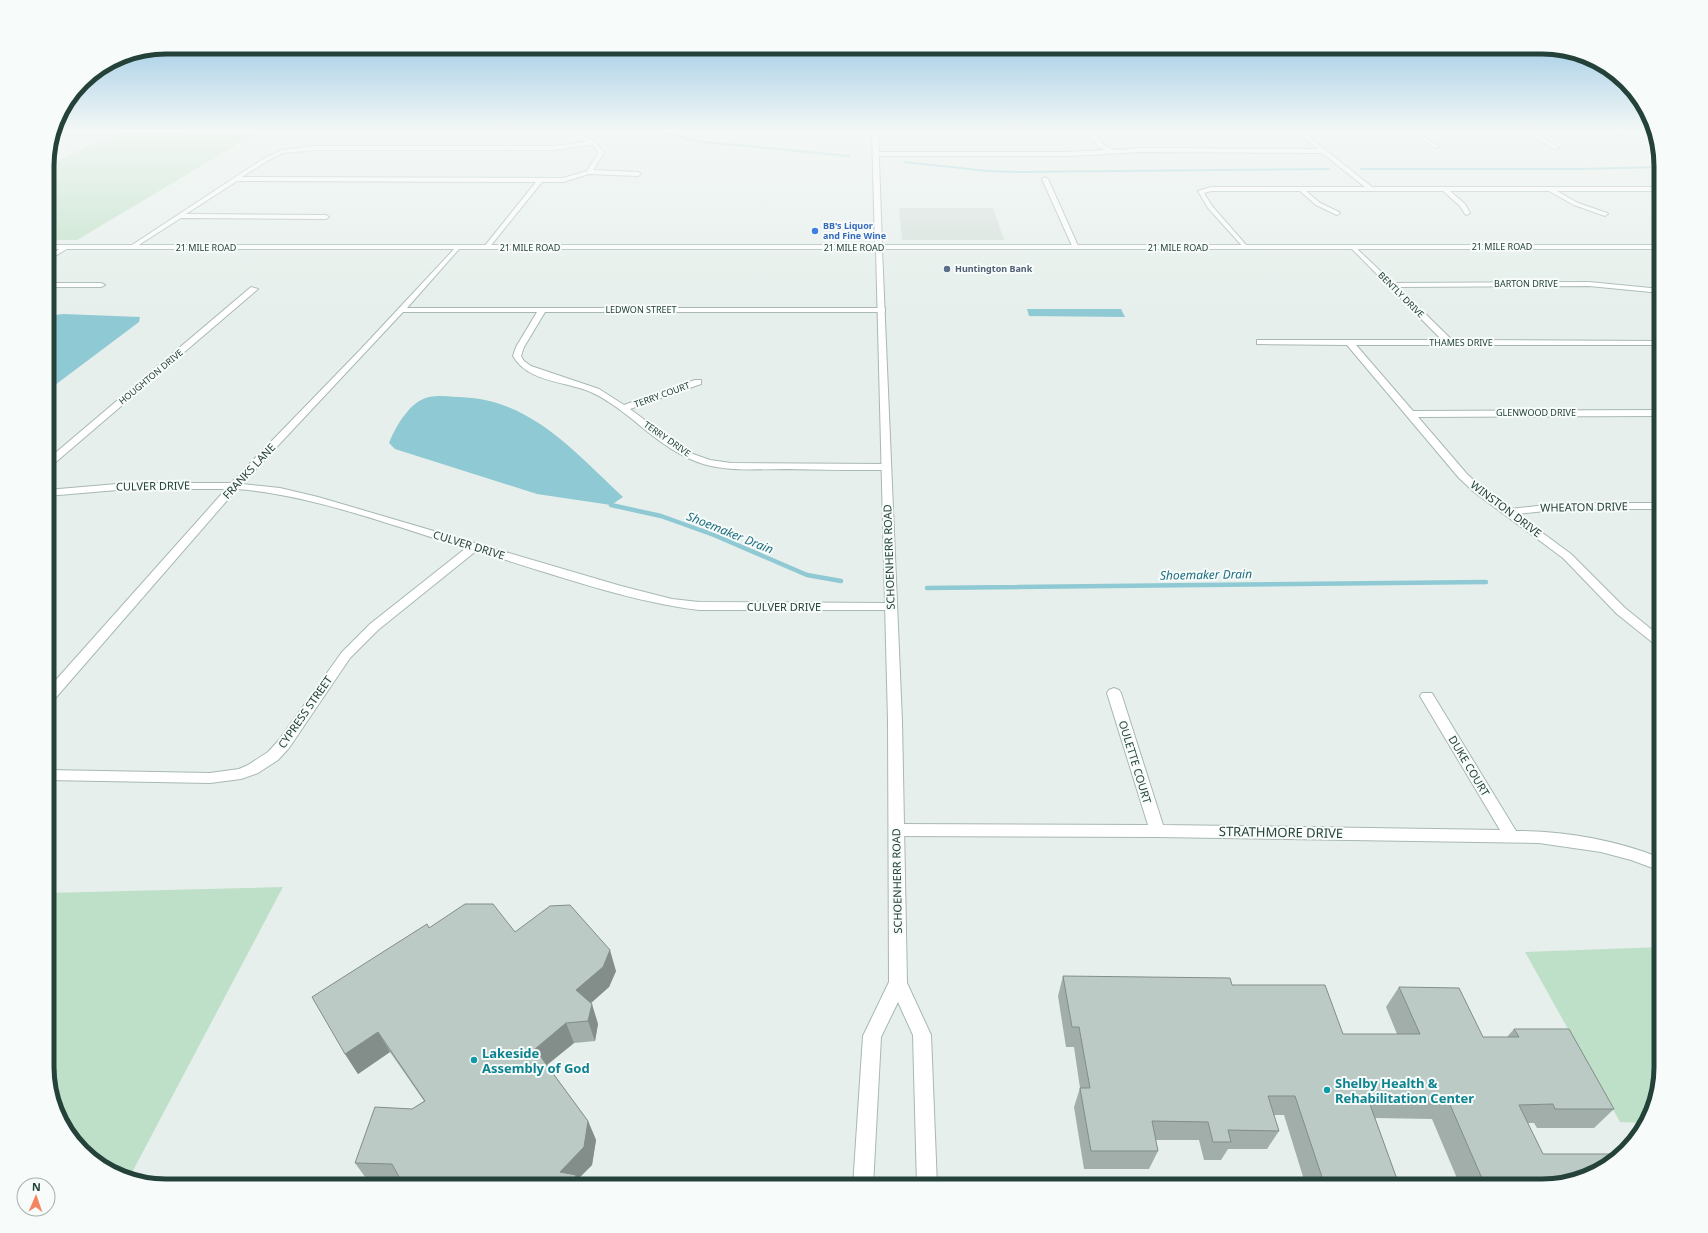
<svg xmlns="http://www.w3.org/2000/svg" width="1708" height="1233" viewBox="0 0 1708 1233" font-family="'Noto Sans',sans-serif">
<rect width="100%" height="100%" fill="#e6efeb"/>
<!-- built -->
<path fill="#d4dfda" d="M899 208H993L1004 240H902Z"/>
<!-- green -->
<path fill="#bfe0c8" d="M118 132H258L77 240H47V166Z
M283 887 128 1180 94 1161 63 1126 47 1074V893Z
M1661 947V1067L1655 1105 1645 1123 1620 1122 1525 952Z"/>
<!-- water -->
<path fill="#8ec9d4" d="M1027 309H1121L1125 317 1029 316Z
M63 314 140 317 139 322 47 391V316Z
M442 396C456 397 471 397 485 400 542 412 582 459 623 497L611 505 537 494 395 449 389 443C396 426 410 401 429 397 433 396 438 396 442 396Z"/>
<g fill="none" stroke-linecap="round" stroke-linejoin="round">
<!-- stream-far1 -->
<path stroke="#8ec9d4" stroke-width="2" d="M664 132 694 141 849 156
M1613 132 1621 138
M64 135 226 132
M904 162 988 171 1017 172 1329 169
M1361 169H1580L1661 167"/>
<!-- stream -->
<path stroke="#8ec9d4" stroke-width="4.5" d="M611 505 661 516 714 535 807 575 841 581
M927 588 1486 582"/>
<!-- minor casing -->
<g stroke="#a8b8b2" stroke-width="2">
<path id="minor" d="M54 132H59L53 135Z
M568 132C581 132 598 142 604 153L593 170 638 172 641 174 638 176 589 174 563 182H542L488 249 483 248 536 182 237 181 186 214 326 215 329 217 326 219 181 218 134 248 129 247 263 159 282 150 315 146H554L586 142ZM591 145 595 147 598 153 587 171 563 178 242 177 267 161 283 153 315 150H554Z
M1088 132H1094C1109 155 1116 150 1141 148L1318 149 1297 132H1303L1372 187H1661V191H1557L1578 203 1607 213 1608 214 1605 216 1574 205 1549 191H1450L1465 204 1470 213 1467 215 1465 214 1460 206 1443 191H1306L1320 203 1339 212 1340 213 1337 215 1316 205 1300 191H1211L1204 193 1212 206 1247 246V248L1245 249 1208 208 1198 191 1211 187H1365L1322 153 1141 152 1068 156H876L873 154 876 152H1068L1105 150 1098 147Z
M1412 132H1418L1439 147 1434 148Z
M1528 132H1534L1559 148 1554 149Z
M1045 177 1048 179 1079 248 1078 249 1073 248 1042 179Z
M1353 245 1393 283 1589 282 1661 289V293L1589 286 1398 287 1452 340 1661 341V345H1356L1413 411 1661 410V416L1418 417 1467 474 1482 488 1510 509 1564 503H1661V509H1564L1517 514 1571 554 1625 608 1661 637V647L1657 646 1617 614 1563 558 1474 492 1459 478 1347 345 1257 344V340H1442L1351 248V246Z
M65 246 70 247 47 261V256Z
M457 246 460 248 459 249 407 308H885V312H545L524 347 521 356 524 361 531 366 599 389 624 405 695 380H701V384L630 409 681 447 693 454 710 460 731 463 886 464 891 467 886 470C853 470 819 470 786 469 754 469 718 473 688 458 653 442 628 410 593 393 568 381 528 383 513 356L516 347 537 312H403L242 484 280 488 318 497 621 586 672 599 699 602 890 603 896 607 894 610H699C625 601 548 572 476 551L378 630 350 658 289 748 278 760 258 773 241 779 210 783 47 780V770L210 773 239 769 248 765 268 752 279 740 342 652 370 624 466 548C393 526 313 495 237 489L52 702 47 704V690L226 489H129L47 496V490L129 483H231L360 350Z
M47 283H101L105 285 101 287H47Z
M251 287 258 289 50 467 47 468V460Z
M1114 688 1119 690 1121 693 1163 825 1500 830 1420 696 1422 693H1432L1516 831C1565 831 1615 840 1661 858V871L1631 860 1601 852 1539 843 1157 837 897 836 892 834 889 830 892 826 897 824 1148 825 1107 693 1109 690Z"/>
</g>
<!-- tertiary casing -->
<g stroke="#a8b8b2" stroke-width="2">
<path id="tertiary" d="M872 132H878L882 245H1661V249H882L902 721 907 983 931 1035 937 1186H917L913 1035 898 1002 881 1037 873 1186H853L863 1036 889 982 888 721 876 249H47V245H875Z"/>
</g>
<!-- minor -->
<use href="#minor" fill="#fff" fill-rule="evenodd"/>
<!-- tertiary -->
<use href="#tertiary" fill="#fff" fill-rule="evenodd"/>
</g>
<!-- wall -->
<path fill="#a1aea9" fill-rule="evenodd" d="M429 928 515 932 616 971 609 987 591 1003 598 1024 595 1041 574 1043 547 1065 588 1121 596 1140 592 1165 578 1179 581 1186H404L402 1182 368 1181 355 1163 412 1109 424 1101 390 1052 358 1074 345 1054Z
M1063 976 1232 985 1343 1034H1397L1386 1007 1399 987 1483 1037H1507L1514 1029 1614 1109 1594 1128H1537L1534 1123H1528L1542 1186H1302L1304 1183H1305L1284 1115H1274L1279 1131 1267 1149H1228L1221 1160H1204L1199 1140H1155L1158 1151 1149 1169H1084L1074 1107 1080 1088 1074 1047H1066L1058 996ZM1375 1118 1432 1119 1459 1183 1398 1182Z"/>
<!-- shaded-wall -->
<path fill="#838d89" d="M610 950 616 971 609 987 583 1010 576 990Z
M592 1004 598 1024 595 1041 588 1021Z
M566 1023 574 1043 543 1068 535 1049Z
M378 1032 390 1052 358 1074 345 1054Z
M588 1121 596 1140 592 1165 578 1179 581 1186H574L560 1172Z"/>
<!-- building -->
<path fill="#bbcac4" stroke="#838d89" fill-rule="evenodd" d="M465 904H493L515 932 550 906 570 905 610 950 603 967 576 990 592 1004 588 1021 566 1023 535 1049 588 1121 584 1147 560 1172 576 1175 574 1186H404L392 1164 355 1163 375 1107 412 1109 425 1101 378 1032 345 1054 312 997 427 924 429 928Z
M1063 976 1230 978 1232 985H1325L1343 1034H1420L1399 987 1459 988 1483 1037H1519L1514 1029H1569L1614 1109H1555L1553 1104 1519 1105 1543 1154H1613L1615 1157 1595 1174 1542 1186H1305L1304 1183H1324L1295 1096H1268L1279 1131 1228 1130 1231 1142H1213L1208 1122 1152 1121 1158 1151H1091L1080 1088H1090L1079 1027H1072ZM1368 1099 1448 1100 1484 1183 1398 1182Z"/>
<!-- sky -->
<linearGradient id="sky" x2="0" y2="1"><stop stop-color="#84bce0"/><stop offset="0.43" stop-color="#f4f8f6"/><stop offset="1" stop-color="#f4f8f6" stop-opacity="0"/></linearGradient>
<rect width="1708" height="305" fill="url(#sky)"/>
<!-- markers -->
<circle fill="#3f7fe0" stroke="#f7fbf9" stroke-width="1.5" cx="815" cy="231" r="4"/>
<circle fill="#5c6f8a" stroke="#f7fbf9" stroke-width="1.5" cx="947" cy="269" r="4"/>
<g fill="#0f9aa8" stroke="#f7fbf9" stroke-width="1.5">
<circle cx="474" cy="1060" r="4"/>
<circle cx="1327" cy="1090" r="4"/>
</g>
<g text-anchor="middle" stroke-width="4" stroke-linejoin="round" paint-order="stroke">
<!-- far-shop labels -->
<g font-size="9" font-weight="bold" fill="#366cbe" stroke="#f7fbf9" text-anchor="start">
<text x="823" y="229">BB's Liquor<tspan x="823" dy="10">and Fine Wine</tspan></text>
</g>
<!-- far-street labels -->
<g font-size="9" fill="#24423a" stroke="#f7fbf9">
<text x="1502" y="250">21 MILE ROAD</text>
<text x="206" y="251">21 MILE ROAD</text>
<text x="530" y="251">21 MILE ROAD</text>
<text x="854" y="251">21 MILE ROAD</text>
<text x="1178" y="251">21 MILE ROAD</text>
<text x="1526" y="287">BARTON DRIVE</text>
<text transform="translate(1401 295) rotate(45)" y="3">BENTLY DRIVE</text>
<text x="641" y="313">LEDWON STREET</text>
<text x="1461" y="346">THAMES DRIVE</text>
<text transform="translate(151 377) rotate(-40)" y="3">HOUGHTON DRIVE</text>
<text transform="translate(662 395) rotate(-20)" y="3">TERRY COURT</text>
<text x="1536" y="416">GLENWOOD DRIVE</text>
<text transform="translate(667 439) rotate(35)" y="3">TERRY DRIVE</text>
</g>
<!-- far-service labels -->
<g font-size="9" font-weight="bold" fill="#4e5e75" stroke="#f7fbf9" text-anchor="start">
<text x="955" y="272">Huntington Bank</text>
</g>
<!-- street labels -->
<g font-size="11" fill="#24423a" stroke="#f7fbf9">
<text transform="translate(249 471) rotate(-47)" y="4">FRANKS LANE</text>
<text transform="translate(153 486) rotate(-1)" y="4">CULVER DRIVE</text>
<text transform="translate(1584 507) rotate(-1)" y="4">WHEATON DRIVE</text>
<text transform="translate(1506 509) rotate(37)" y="4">WINSTON DRIVE</text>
<text transform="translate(469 545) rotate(17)" y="4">CULVER DRIVE</text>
<text transform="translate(889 557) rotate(-92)" y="4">SCHOENHERR ROAD</text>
<text x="784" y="611">CULVER DRIVE</text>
<text transform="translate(305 712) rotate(-55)" y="4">CYPRESS STREET</text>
<text transform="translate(1135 762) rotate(73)" y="4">OULETTE COURT</text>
<text transform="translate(1469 766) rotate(59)" y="4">DUKE COURT</text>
<text transform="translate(897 881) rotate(-91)" y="4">SCHOENHERR ROAD</text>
</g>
<!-- water labels -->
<g font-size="12" font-style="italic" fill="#1c6f80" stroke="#f7fbf9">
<text transform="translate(730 533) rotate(22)" y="4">Shoemaker Drain</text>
<text transform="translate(1206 575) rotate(-1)" y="4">Shoemaker Drain</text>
</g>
<!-- near-street labels -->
<g font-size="13" fill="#24423a" stroke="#f7fbf9">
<text transform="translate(1281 832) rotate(1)" y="5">STRATHMORE DRIVE</text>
</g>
<!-- near-culture labels -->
<g font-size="13" font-weight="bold" fill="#0d838f" stroke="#f7fbf9" text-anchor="start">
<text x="482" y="1058">Lakeside<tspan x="482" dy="15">Assembly of God</tspan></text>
<text x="1335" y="1088">Shelby Health &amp;<tspan x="1335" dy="15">Rehabilitation Center</tspan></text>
</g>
</g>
<!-- crop -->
<path d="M0 0H1708V1233H0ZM166 54H1542A112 112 0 0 1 1654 166V1067A112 112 0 0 1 1542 1179H166A112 112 0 0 1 54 1067V166A112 112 0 0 1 166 54Z" fill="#f7fbf9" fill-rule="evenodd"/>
<path fill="none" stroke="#24423a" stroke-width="5" d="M166 54H1542A112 112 0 0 1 1654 166V1067A112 112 0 0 1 1542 1179H166A112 112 0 0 1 54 1067V166A112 112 0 0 1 166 54Z"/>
<!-- north arrow -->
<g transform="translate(36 1197) rotate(2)"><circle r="19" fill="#f7fbf9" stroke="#a3b1ad"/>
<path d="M0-3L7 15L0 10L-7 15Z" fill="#f4845f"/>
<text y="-6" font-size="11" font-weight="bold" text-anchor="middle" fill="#24423a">N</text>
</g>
</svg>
